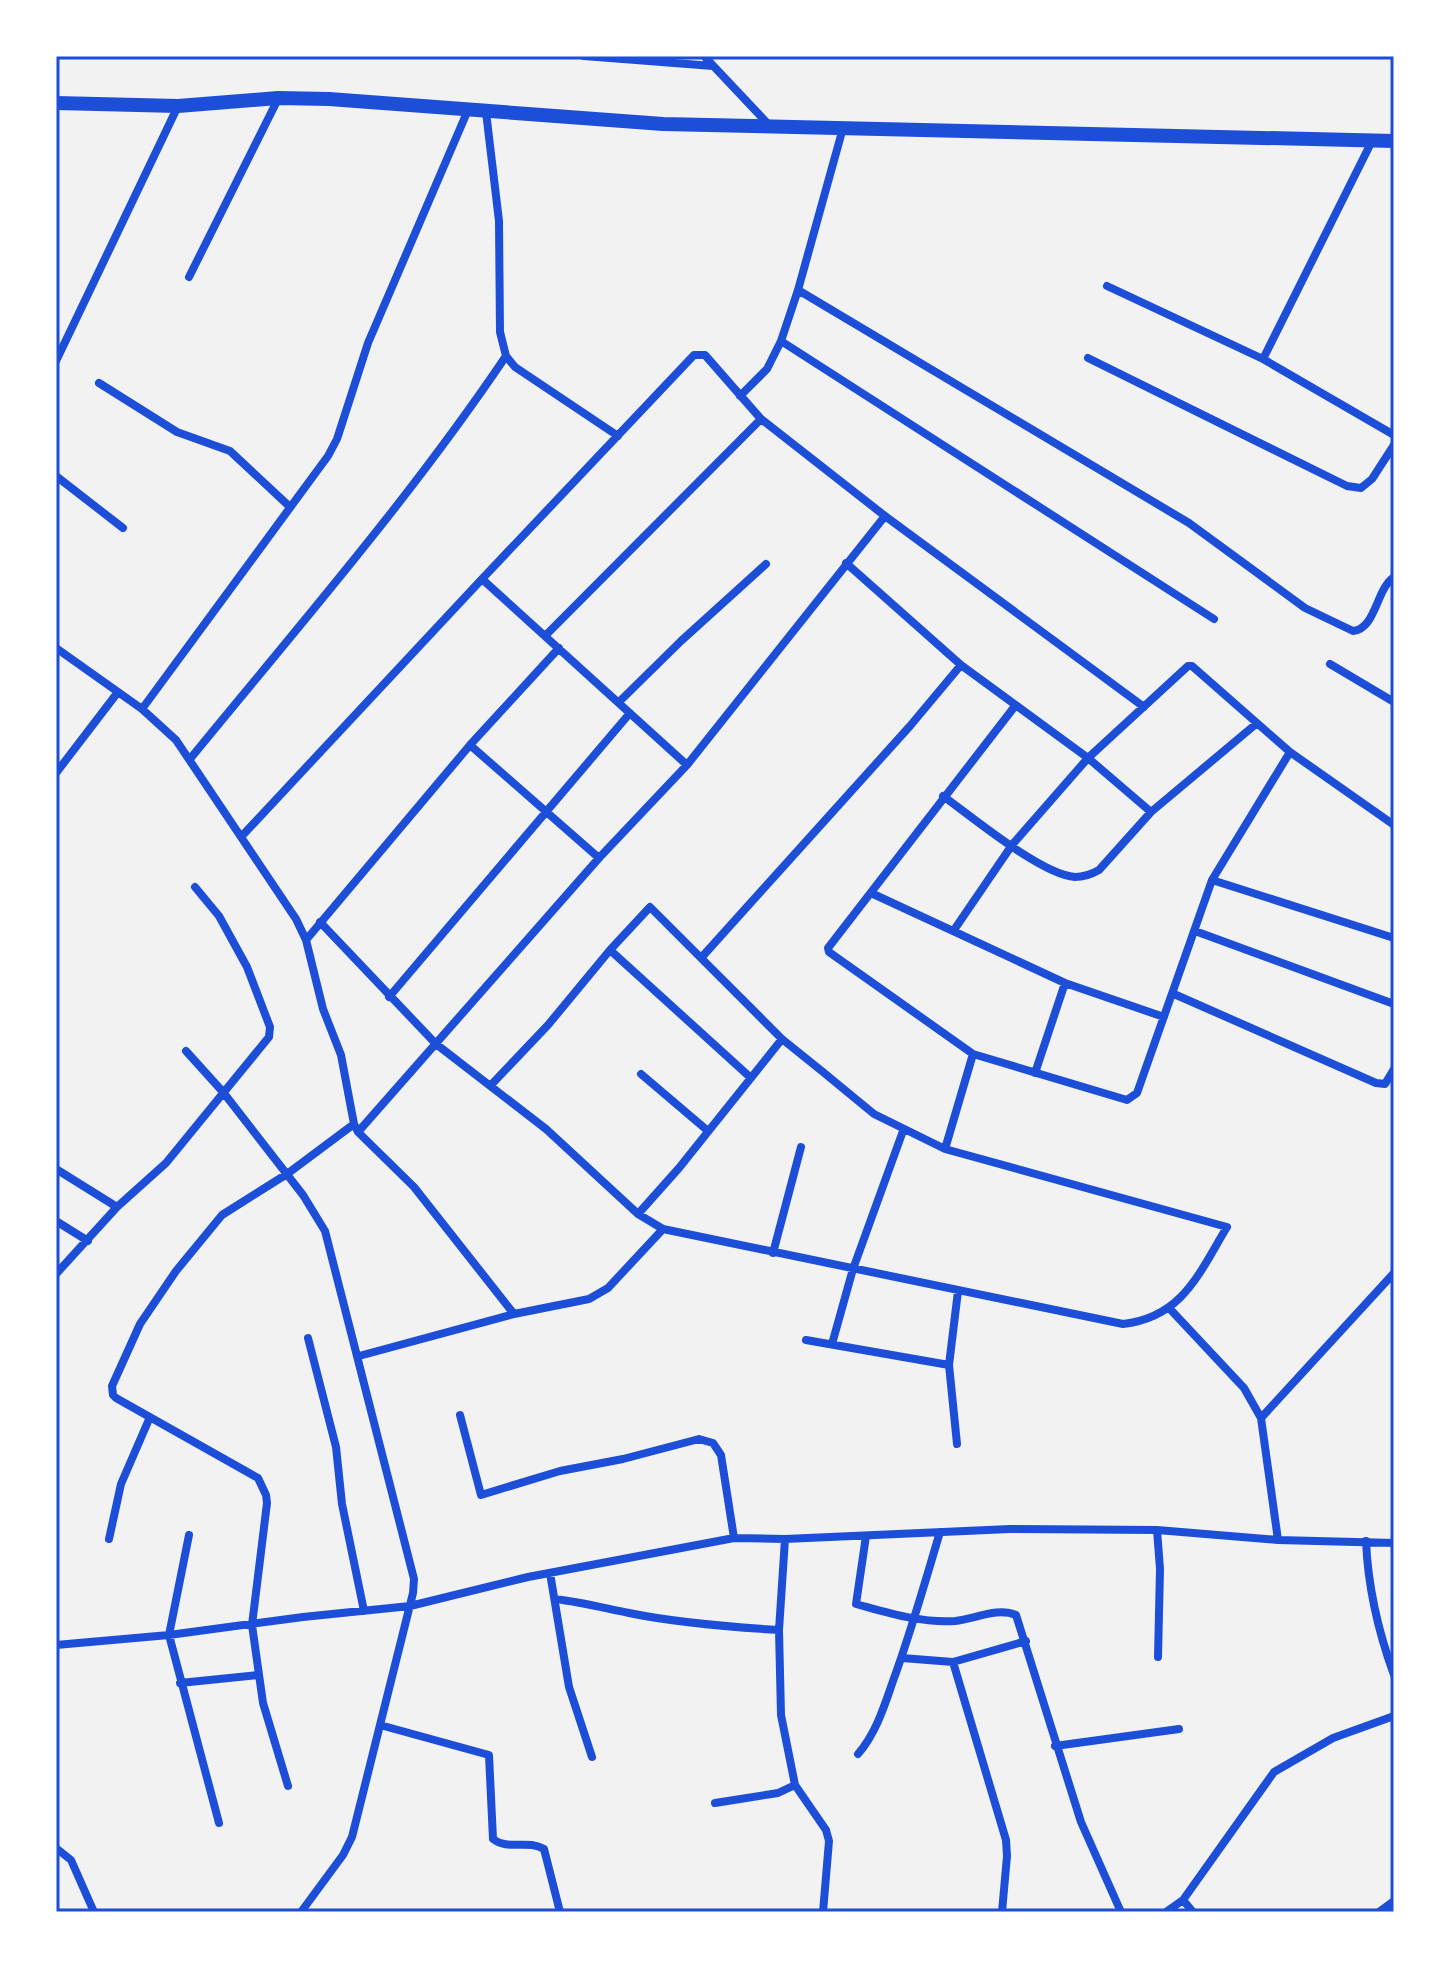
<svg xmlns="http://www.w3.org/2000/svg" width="1450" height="1968" viewBox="0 0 1450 1968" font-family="Lato,sans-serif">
<rect width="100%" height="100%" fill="#f2f2f2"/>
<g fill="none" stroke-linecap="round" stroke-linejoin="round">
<!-- minor -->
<path stroke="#1d4ed8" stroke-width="8" d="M584 56 713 66
M704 56 770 126
M486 112 499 221 500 332 506 356 515 367 618 436
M843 128 798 290 781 341 1214 619
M189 277 278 99
M1107 286 1263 359 1394 435
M798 290 1189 523 1305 608 1353 631C1376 629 1376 589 1394 577
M1088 358 1347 486 1361 488 1372 479 1394 445
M1263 359 1372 141
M56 361 178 106
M99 383 177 432 230 451 290 507
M740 396 767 369 781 341
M56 476 123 528
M846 563 961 665 1088 758 1151 812
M482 579 694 355H705L761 419 885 516 1144 707
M545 636 761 419
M56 648 142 709 176 740 296 919 306 940 323 1009 341 1055 354 1124 358 1132 414 1187 514 1314
M1330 664 1394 702
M619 702 681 641 766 564
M1015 706 828 948 829 952 973 1054 1127 1100 1137 1093 1212 880 1290 752
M142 709 328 456 337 439 368 343 468 110
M470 745 599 858
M190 759C298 627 411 497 506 356
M56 773 118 692
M943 796C972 817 1042 875 1075 877 1084 877 1092 874 1099 870L1151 812 1256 724
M241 837 482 579 687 765
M1212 880 1394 938
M871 893 1065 983 1164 1017
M320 922 436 1044 546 1129 638 1214 663 1229 1123 1324C1183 1317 1199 1273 1227 1227L945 1149 874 1114 823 1072 782 1039 650 907 610 950 548 1025 491 1085
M954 930 1012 845 1088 758 1188 666H1192L1290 752 1394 825
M1195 931 1394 1004
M306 940 470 745 559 648
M610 950 751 1078
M701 958 910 726 961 665
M1174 994 1376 1083 1385 1084 1394 1069
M389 997 630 713
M186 1051 223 1092 303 1195 325 1231 414 1579 413 1593 352 1837 343 1855 301 1912
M1035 1073 1065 983
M641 1074 708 1131
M358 1132 599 858 687 765 885 516
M945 1149 973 1054
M56 1169 117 1207
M638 1214 679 1168 782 1039
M56 1221 88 1241
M773 1253 801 1147
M56 1274 117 1207 166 1163 269 1037 270 1027 247 967 219 916 195 887
M1170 1309 1244 1388 1261 1418 1278 1540
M308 1338 336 1447 342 1504 364 1611
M806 1340 949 1365
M832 1344 853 1269 903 1131
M359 1356 514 1314 589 1299 608 1288 663 1229
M460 1415 481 1495 560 1471 623 1459 699 1439 713 1443 721 1455 734 1538
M1261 1418 1394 1273
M957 1444 949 1365 958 1291
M1157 1530 1160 1569 1158 1657
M189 1535 169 1635 219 1823
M866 1536 856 1604C889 1613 920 1623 955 1621 975 1619 997 1607 1016 1615L1081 1822 1121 1912
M109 1539 121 1484 150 1417
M785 1539 779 1630 781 1715 795 1785 826 1830 829 1841 823 1912
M1366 1541C1368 1588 1378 1631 1394 1675
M550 1573 569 1687 592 1757
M555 1599C581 1602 604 1608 629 1613 678 1623 729 1627 779 1630
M56 1645 169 1635 303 1617 410 1606 528 1577 734 1538 785 1539 1010 1529 1157 1530 1278 1540 1394 1543
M902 1658 953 1662 1026 1641
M953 1662 1006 1840 1007 1856 1002 1912
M180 1683 259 1675
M380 1725 489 1755 493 1839C508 1851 528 1839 544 1849L560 1912
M1055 1746 1179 1729
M858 1754C876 1733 884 1707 893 1681 911 1632 925 1582 940 1532
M288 1786 263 1703 252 1625 267 1503 266 1495 258 1478 116 1398 113 1395 112 1386 140 1324 176 1271 222 1215 287 1174 354 1124
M715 1803 778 1793 795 1785
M56 1848 71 1860 94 1912
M1183 1900 1193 1912
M1166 1912 1183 1900 1274 1772 1333 1738 1394 1716
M1379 1912 1394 1901"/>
<!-- tertiary -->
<path stroke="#1d4ed8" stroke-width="14" d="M56 103 178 106 278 98 329 99 663 124 1394 141"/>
</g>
<!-- border -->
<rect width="1450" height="1968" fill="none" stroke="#ffffff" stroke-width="116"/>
<rect x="58" y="58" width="1334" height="1852" fill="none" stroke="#1d4ed8" stroke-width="3"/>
</svg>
